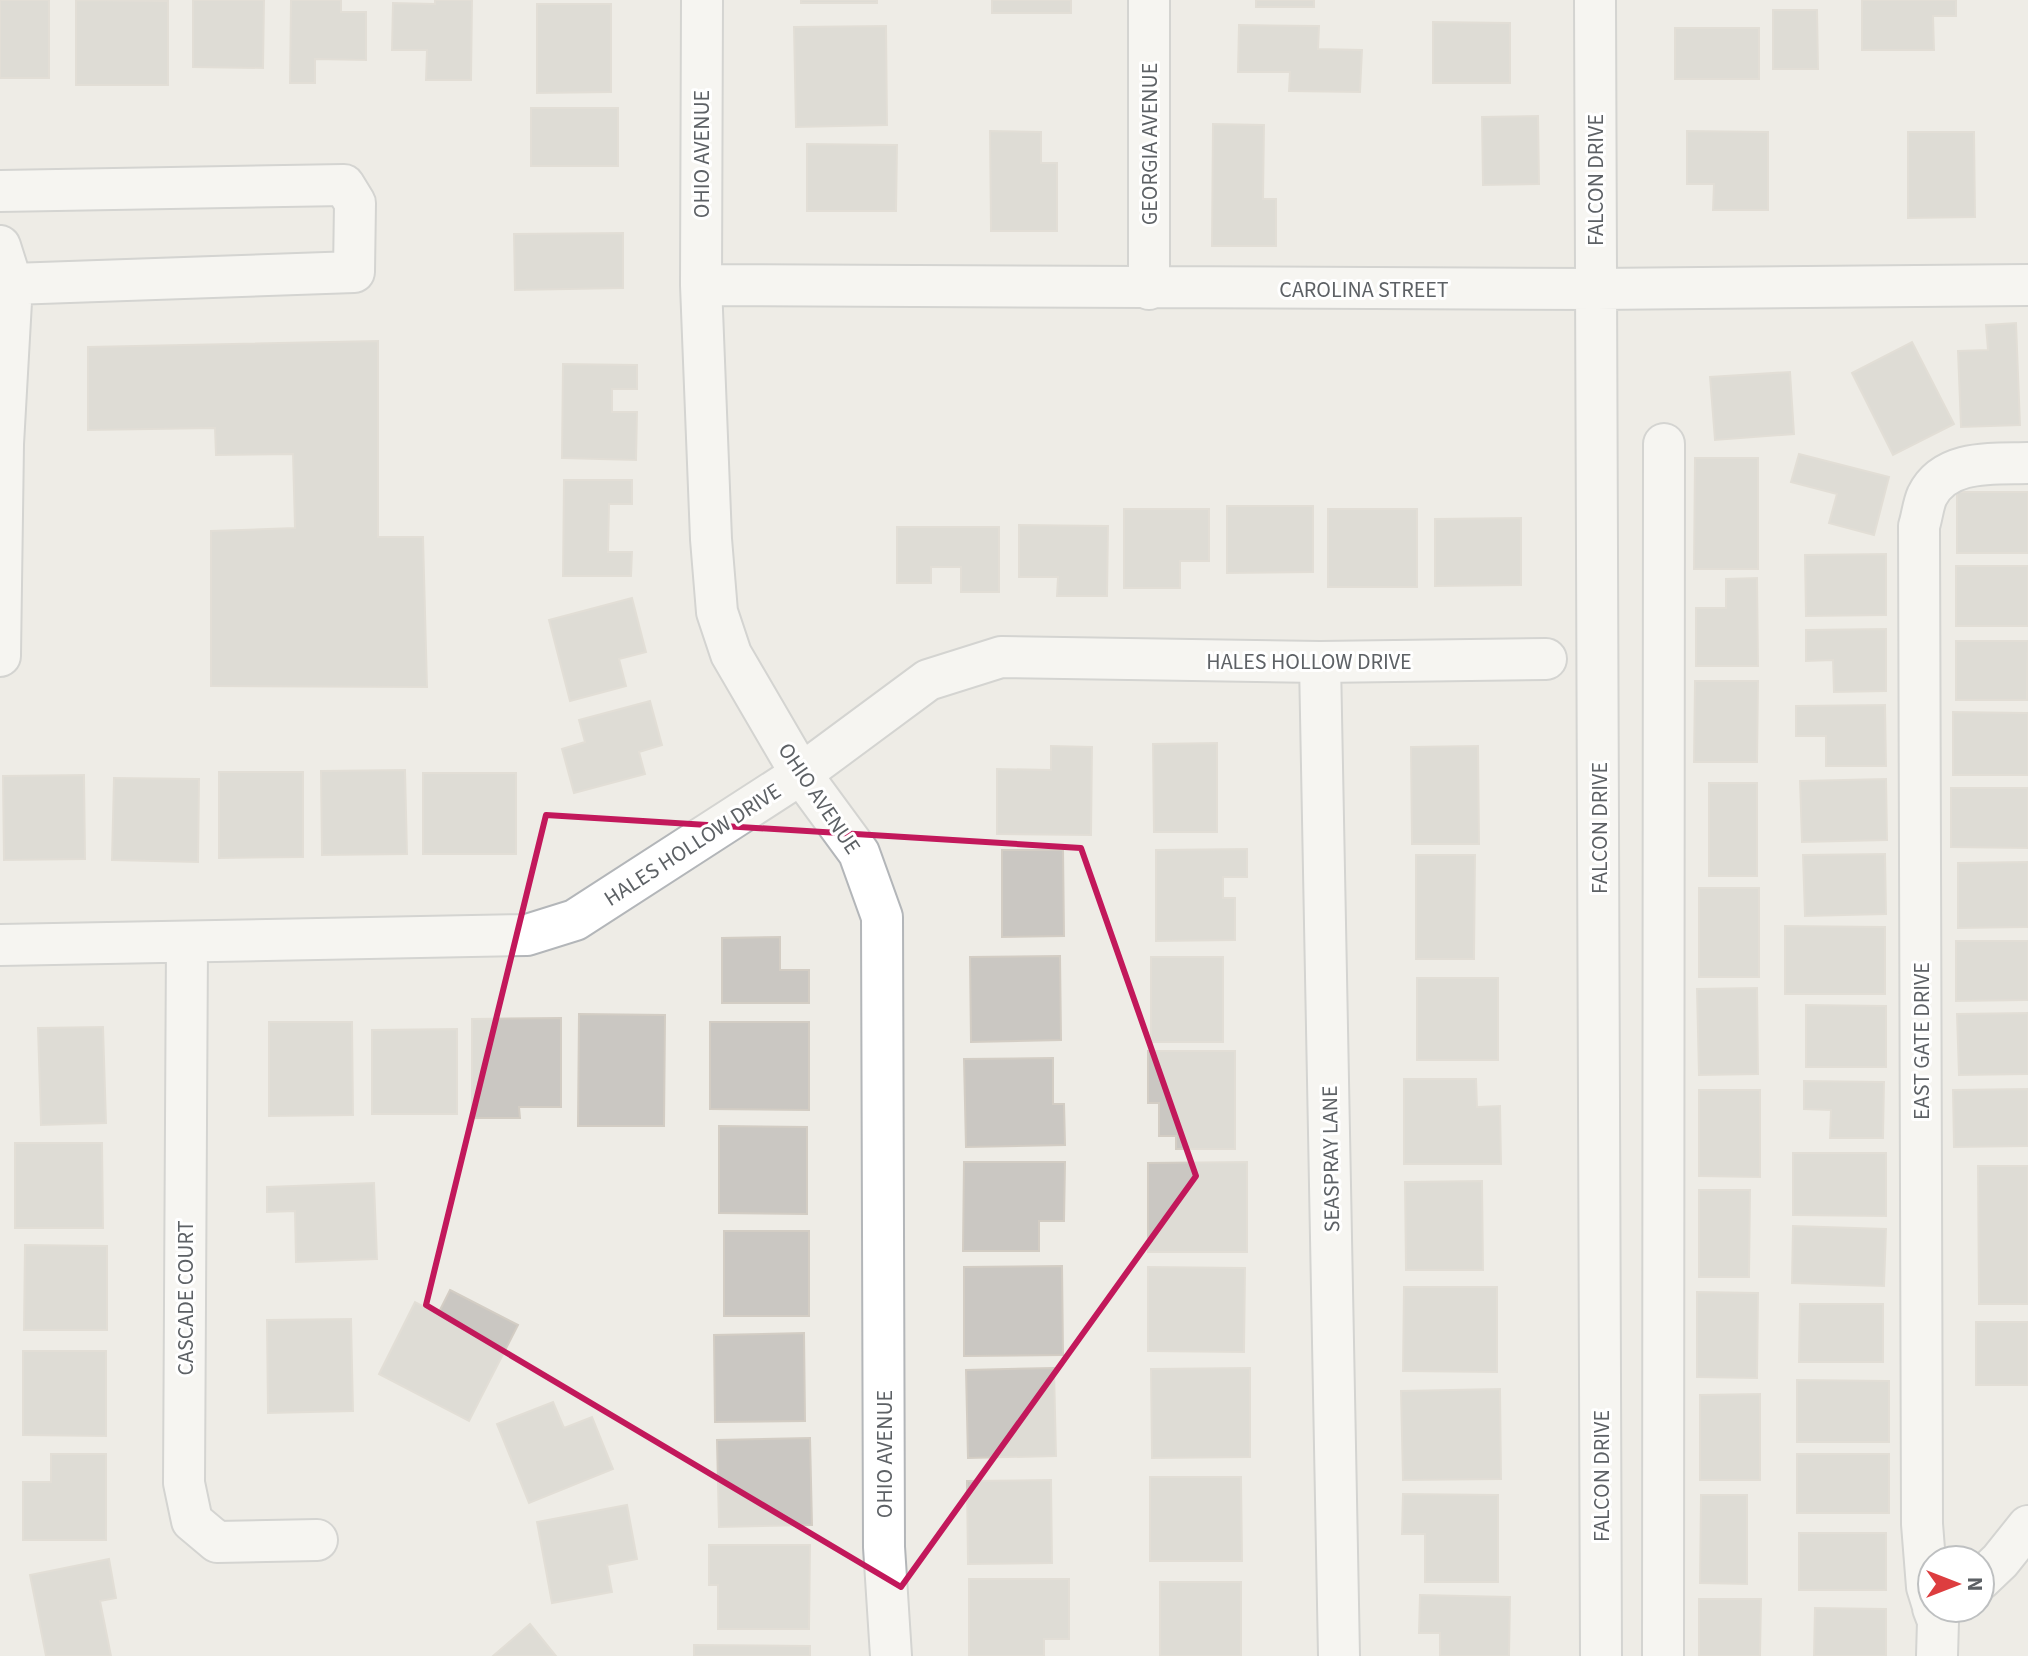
<svg xmlns="http://www.w3.org/2000/svg" width="2028" height="1656" viewBox="0 0 2028 1656" font-family="'Source Sans 3',sans-serif">
<rect width="100%" height="100%" fill="#eeece6"/>
<!-- building -->
<path fill="#cac7c2" stroke="#d3cdc4" stroke-width="2" d="M0 0H49V78H0Z
M76 0 168 1V85H76Z
M193 0H264L263 68 193 67Z
M291 0H341V12H366V60L315 59V83H290Z
M435 0H472L471 80H426L427 50H392L393 3 435 4Z
M801 0H877V3H801Z
M992 0H1071V13H992Z
M1256 0H1314V7H1256Z
M1862 0H1956V16H1933L1934 50H1862Z
M537 4H611V92L537 93Z
M1773 10H1817L1818 69H1773Z
M1433 22 1510 23V83H1433Z
M1239 25 1319 26 1318 49 1362 50 1360 92 1289 91 1290 72H1238Z
M886 26 887 125 796 127 794 27Z
M1675 28H1759V79H1675Z
M531 108H618V166H531Z
M1538 116 1539 184 1483 185 1482 117Z
M1213 124 1264 125 1263 199H1276V246H1212Z
M990 131 1041 132V163H1057V231H991Z
M1687 131 1768 132V210H1713L1714 184H1687Z
M1908 132H1974L1975 217 1908 218Z
M807 144 897 145 896 211H807Z
M623 233V288L515 290 514 234Z
M2016 323 2020 425 1961 427 1958 351 1988 350 1986 325Z
M378 341V537H423L427 687 211 686V531L295 528 293 454 216 455 215 428 88 430V347Z
M1912 342 1954 424 1893 455 1852 373Z
M563 364 637 365V389H612V412H637L636 460 562 458Z
M1790 372 1794 434 1715 440 1710 377Z
M1799 454 1889 477 1874 535 1829 523 1837 494 1791 482Z
M1695 458H1758V569H1694Z
M564 480H632V504H609L608 552H632L631 576H563Z
M1957 492H2028V553H1957Z
M1227 506H1313V572L1227 573Z
M1124 509H1209V561H1180V588H1124Z
M1328 509H1417V587H1328Z
M1521 518V585L1435 586V519Z
M1019 525 1108 526 1107 596H1057L1058 577H1019Z
M897 527H999V592H961V567H931V583H897Z
M1886 554V615L1806 616 1805 555Z
M1956 566H2028V626H1956Z
M1757 578 1758 666H1696V608H1726V579Z
M632 598 646 652 619 659 626 686 570 701 549 620Z
M1886 629V691L1834 692 1833 660 1806 661V630Z
M1956 641H2028L2027 700H1956Z
M1695 681H1758L1757 762H1694Z
M650 701 662 745 639 752 645 774 574 793 562 749 585 742 579 720Z
M1885 705 1886 766H1826V736H1796V706Z
M1953 712 2028 713V775H1953Z
M1217 743V832H1154L1153 744Z
M1051 746 1092 747 1091 835 997 834V769L1051 770Z
M1478 746 1479 844H1412L1411 747Z
M405 770 407 854 322 855 321 771Z
M219 772H303V857L219 858Z
M423 773H516V854H423Z
M84 775 85 859 4 860 3 776Z
M114 778 199 779 198 862 112 860Z
M1886 779 1887 840 1802 842 1800 781Z
M1709 783H1757V876H1709Z
M1951 788H2028V848L1951 847Z
M1247 849V877H1223V898H1235V940L1156 941V850Z
M1002 850H1063L1064 936 1002 937Z
M1885 854 1886 914 1805 916 1803 855Z
M1416 855H1475L1474 959H1416Z
M2028 862V927L1958 928V863Z
M1699 888H1759V977H1699Z
M1785 926 1885 927V994H1785Z
M780 937V970H809V1003H722V938Z
M1956 941H2028V1000L1956 1001Z
M1060 956 1061 1040 971 1042 970 957Z
M1151 957H1223V1042H1151Z
M1417 978H1498V1060H1417Z
M1757 988 1758 1074 1699 1075 1697 989Z
M1806 1005 1886 1006V1067H1806Z
M2028 1013V1074L1959 1075 1957 1014Z
M579 1014 665 1015 664 1126H578Z
M561 1018V1107H519L520 1118H472V1019Z
M269 1022H352L353 1115 269 1116Z
M710 1022H809V1110L710 1109Z
M103 1027 106 1123 41 1125 38 1028Z
M457 1029V1114H372V1030Z
M1148 1051H1235V1149H1176V1136H1159V1103H1148Z
M1053 1058V1104H1064L1065 1145 966 1147 964 1059Z
M1404 1079H1476L1477 1107 1500 1106 1501 1164H1404Z
M1804 1081 1884 1082 1883 1138H1830L1831 1110 1804 1109Z
M2028 1089V1146L1954 1147 1953 1090Z
M1699 1090H1760V1177L1699 1176Z
M719 1126 807 1127V1214L719 1213Z
M15 1143H102L103 1228H15Z
M1793 1153H1886V1216L1793 1215Z
M964 1162H1065L1064 1221H1039V1251H963Z
M1247 1162V1252H1148V1163Z
M1978 1166H2028V1304H1979Z
M1482 1181 1483 1270H1406L1405 1182Z
M374 1183 377 1259 296 1262 295 1211 267 1212V1187Z
M1699 1190H1750L1749 1277H1699Z
M1793 1226 1886 1229 1884 1286 1792 1283Z
M724 1231H809V1316H724Z
M25 1245 107 1246V1330H24Z
M1062 1266 1063 1355 964 1356V1267Z
M1148 1267 1245 1268 1244 1352 1148 1351Z
M1404 1287H1497V1372L1403 1371Z
M450 1290 518 1325 469 1421 379 1374 415 1302 438 1314Z
M1697 1292 1758 1293 1757 1378 1697 1377Z
M1800 1304H1883V1362H1799Z
M351 1319 353 1411 268 1413 267 1320Z
M1976 1322H2028V1385H1976Z
M804 1333 805 1421 715 1422 714 1335Z
M23 1351H106V1436L23 1435Z
M1054 1368 1056 1456 968 1458 966 1370Z
M1250 1368V1457L1152 1458 1151 1369Z
M1797 1380 1889 1381V1442H1797Z
M1500 1389 1501 1479 1403 1480 1401 1391Z
M1760 1394V1480H1700V1395Z
M553 1402 564 1428 592 1417 613 1469 529 1503 497 1424Z
M810 1438 812 1525 719 1527 717 1440Z
M51 1454H106V1540H23V1482H51Z
M1797 1454H1889V1513H1797Z
M1150 1477H1241L1242 1561H1150Z
M1051 1480 1052 1563 968 1564 967 1481Z
M1403 1494 1498 1495V1582H1425V1534H1402Z
M1701 1495H1747V1584L1700 1583Z
M627 1505 637 1559 607 1565 612 1592 552 1603 537 1522Z
M1799 1533H1886V1590H1799Z
M709 1545H810L809 1629H718V1585H709Z
M109 1559 116 1598 100 1601 111 1656H46L30 1575Z
M969 1579H1069V1639H1044V1656H969Z
M1160 1582H1241V1656H1160Z
M1420 1595 1510 1597 1509 1656H1440V1633H1419Z
M1699 1599H1761L1760 1656H1699Z
M1815 1608 1886 1609V1656H1814Z
M530 1624 556 1656H493Z
M694 1645 810 1646V1656H694Z"/>
<g fill="none" stroke-linecap="round" stroke-linejoin="round">
<!-- minor casing -->
<g stroke="#b3b6b9" stroke-width="44">
<path id="minor" d="M702 0 701 285 711 539 717 612 731 654 801 774 859 853 882 917 884 1547 891 1656
M1149 0V289
M1595 0 1601 1656
M0 191 344 185 355 203 354 272 12 284 3 444 0 656
M0 246 12 284
M701 285 1596 289 2028 285
M1320 662 1339 1656
M187 942 184 1483 192 1521 217 1542 317 1540
M0 945 527 935 575 920 801 774 928 680 1001 657 1320 662 1546 659
M1980 1580 2000 1561 2028 1526
M1932 1603 1927 1587 1922 1524 1919 526C1922 517 1923 505 1927 496 1945 459 1993 464 2028 463
M1933 1608 1938 1621 1937 1656
M1663 1656 1664 444"/>
</g>
<!-- minor -->
<use href="#minor" stroke="#fff" stroke-width="40"/>
</g>
<!-- marked area -->
<path d="M0 0H2028V1656H0ZM546 815 1081 848 1196 1176 901 1587 426 1305Z" fill="#eeece6" fill-opacity=".55" fill-rule="evenodd"/>
<path fill="none" stroke="#c2185b" stroke-width="6" stroke-linejoin="round" d="M546 815 1081 848 1196 1176 901 1587 426 1305Z"/>
<g text-anchor="middle" stroke-width="6" stroke-linejoin="round" paint-order="stroke">
<!-- street labels -->
<g font-size="22" fill="#5d6165" stroke="#fff">
<text transform="translate(1149 144) rotate(-90)" y="8">GEORGIA AVENUE</text>
<text transform="translate(701 154) rotate(-90)" y="8">OHIO AVENUE</text>
<text transform="translate(1595 180) rotate(-90)" y="8">FALCON DRIVE</text>
<text x="1364" y="297">CAROLINA STREET</text>
<text x="1309" y="669">HALES HOLLOW DRIVE</text>
<text transform="translate(820 798) rotate(56)" y="8">OHIO AVENUE</text>
<text transform="translate(1599 828) rotate(-90)" y="8">FALCON DRIVE</text>
<text transform="translate(692 844) rotate(-33)" y="8">HALES HOLLOW DRIVE</text>
<text transform="translate(1921 1041) rotate(-90)" y="8">EAST GATE DRIVE</text>
<text transform="translate(1330 1159) rotate(-91)" y="8">SEASPRAY LANE</text>
<text transform="translate(185 1298) rotate(-90)" y="8">CASCADE COURT</text>
<text transform="translate(884 1454) rotate(-90)" y="8">OHIO AVENUE</text>
<text transform="translate(1601 1476) rotate(-90)" y="8">FALCON DRIVE</text>
</g>
</g>
<!-- north arrow -->
<g transform="translate(1956 1584) rotate(90)"><circle r="38" fill="#ffffff" stroke="#bec0c1" stroke-width="2"/>
<path d="M0-6L14 30L0 20L-14 30Z" fill="#dd3d3f"/>
<text y="-12" font-size="22" font-weight="bold" text-anchor="middle" fill="#5d6165">N</text>
</g>
</svg>
